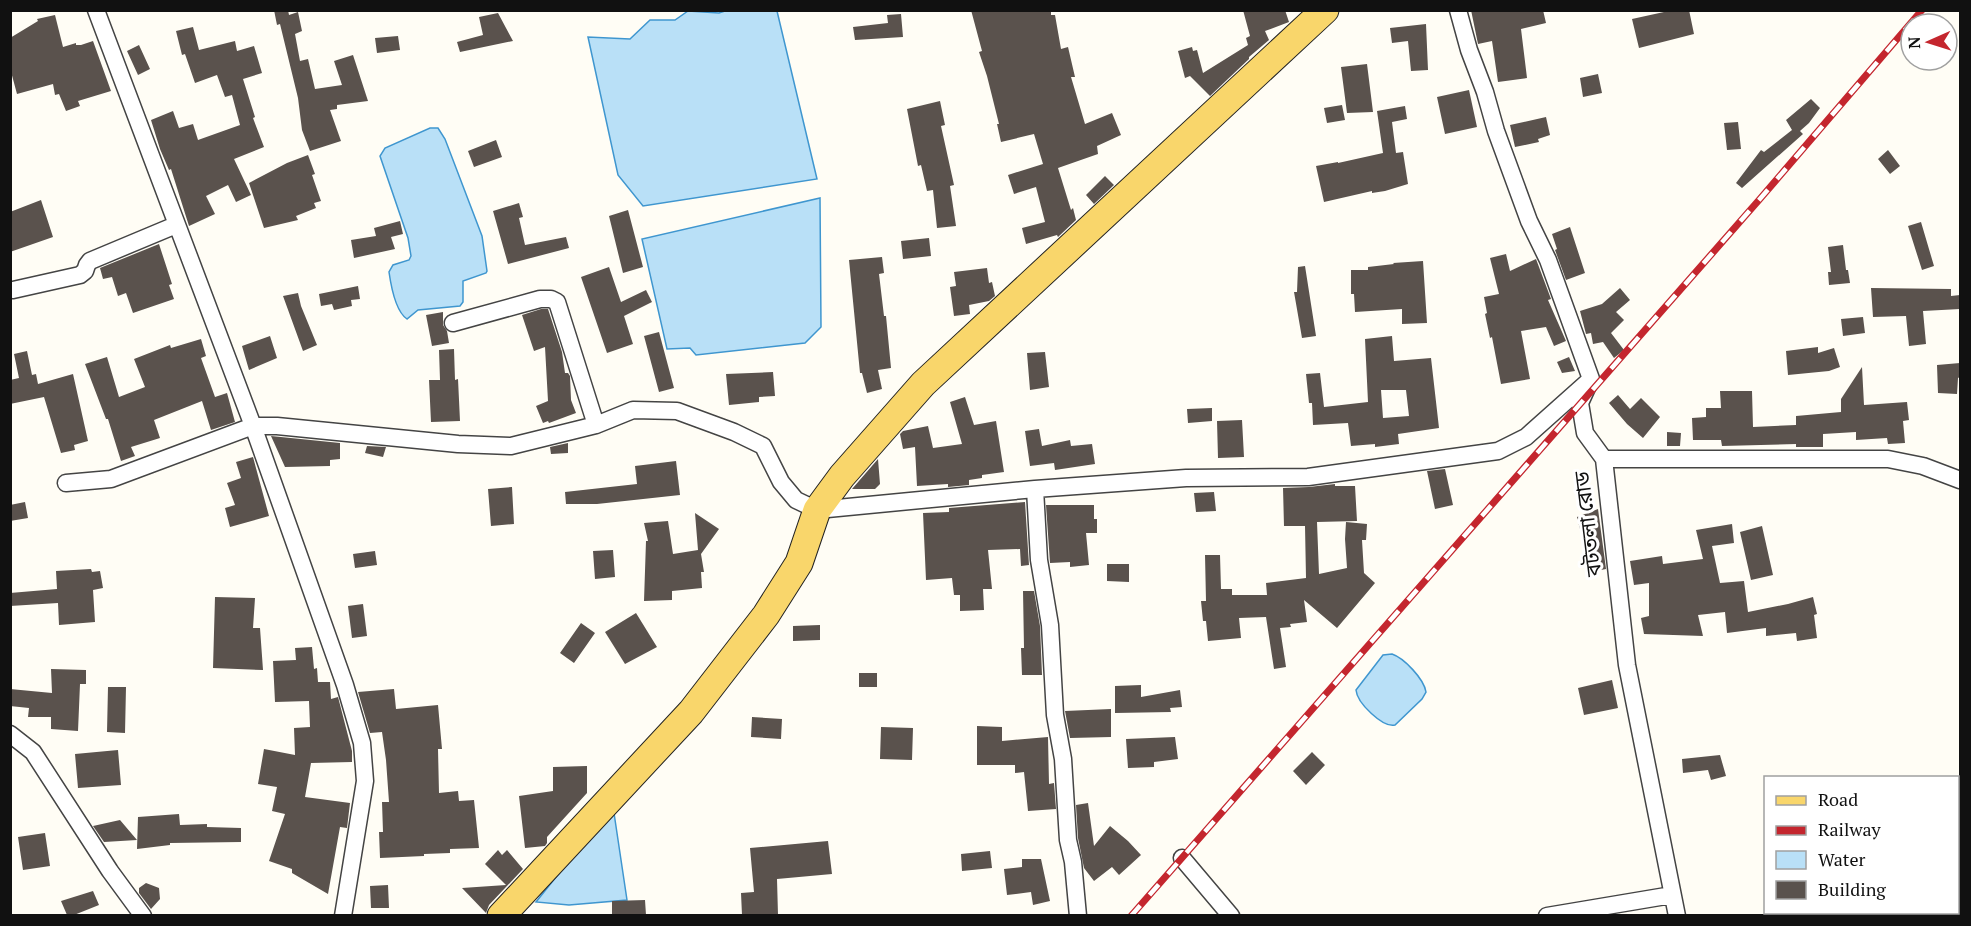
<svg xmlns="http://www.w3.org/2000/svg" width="1971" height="926" viewBox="0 0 1971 926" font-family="'PT Serif','Noto Sans Bengali',serif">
<rect width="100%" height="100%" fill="#fffdf5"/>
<!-- water -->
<path fill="#b9e0f7" stroke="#3f96cf" stroke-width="1.5" d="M728 10 777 11 817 179 643 206 618 175 588 37 630 39 650 20H675L688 11 719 13Z
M430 128H438L445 139 482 236 487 271 486 273 463 281V302L460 306 418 310 407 319C395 311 391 286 389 272L393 265 409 260 411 256 408 238 380 156 385 148Z
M820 198 821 327 805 343 696 355 690 348 667 349 642 239Z
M1392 654C1404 658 1424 679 1426 692L1422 699 1395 725C1383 728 1357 703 1356 690L1383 655Z
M614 813 627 900 569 905 536 902 564 867Z"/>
<!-- building -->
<path fill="#5a524d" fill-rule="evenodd" d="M274 10H288L289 15 298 12 302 31 295 34 300 61 308 59 315 89 342 85 334 61 353 55 368 101 337 105V109L330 110 341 141 310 151 302 130 298 98 280 24 277 25Z
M971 10H1051V15H1055L1061 49 1068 47 1075 77H1071L1085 124 1112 113 1121 135 1097 146 1098 154 1058 168 1071 210 1073 208 1076 220 1058 237 1057 235 1026 244 1022 228 1045 222 1036 187 1014 194 1008 175 1043 164 1034 134 1001 142 997 124H999L987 76 979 52 982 51Z
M1243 10H1285L1289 22 1265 31 1269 40 1249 57V59L1210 96 1190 76 1185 78 1178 51 1192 47 1193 51 1197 50 1203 73 1248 45 1246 38 1250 36Z
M1471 10H1543L1546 23 1521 29 1527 78 1498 82 1492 41 1478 44Z
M1673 10H1689L1694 34 1639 48 1632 19Z
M498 13 513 41 460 52 457 42 483 35 479 17Z
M901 14 903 37 855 40 853 27 888 23 887 15Z
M55 15 63 47 76 43V45H81L93 41 111 91 78 101 80 106 66 111 59 94 55 95 53 84 17 94 10 68V38L38 21 37 19Z
M1426 24 1428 70 1411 71 1408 41 1392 43 1390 28Z
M193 27 199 50 235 41 237 51 254 46 262 73 243 79 255 117 253 118 264 147 234 159 251 195 236 202 228 185 206 196 215 214 189 226 171 169 169 170 160 149 151 120 173 111 179 128 193 124 198 140 240 125 232 95 225 97 217 75 195 83 185 54 182 55 176 31Z
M398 36 400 50 377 53 375 38Z
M139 45 150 69 138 75 127 51Z
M1367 64 1373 112 1347 113 1341 67Z
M1598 74 1602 93 1583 97 1580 78Z
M1469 90 1477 127 1445 134 1437 97Z
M1811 99 1820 108 1809 123 1800 131 1803 134 1742 188 1736 183 1761 150 1764 152 1792 130 1786 120Z
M940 101 945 125 941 126 954 185 950 186 956 226 937 228 933 190 927 191 921 165 918 166 907 109Z
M1342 105 1345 120 1327 123 1324 108Z
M1405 106 1407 119 1392 122 1396 153 1403 152 1408 184 1385 191 1372 193V191L1324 202 1316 166 1338 162V163L1383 153 1377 111Z
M1546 117 1550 135 1538 139 1539 142 1515 147 1510 125Z
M1738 122 1741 149 1727 150 1724 123Z
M496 140 502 157 474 167 468 151Z
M1888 150 1900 166 1890 174 1878 159Z
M308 155 315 174 312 175 321 201 314 203 316 208 296 216 298 220 264 228 249 183 287 163Z
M1105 176 1114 185 1094 204 1086 195Z
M41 200 53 237 10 252V212Z
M519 203 523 217 519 218 525 245 566 237 569 248 508 264 493 211Z
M628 210 643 267 623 273 609 216Z
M400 221 403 234 391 237 395 249 354 258 351 240 376 236 374 228Z
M1921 222 1934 266 1922 270 1908 226Z
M1570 227 1585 273 1566 280 1555 250 1557 249 1552 234Z
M929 238 931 256 903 259 901 241Z
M159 244 172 284 169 285 174 299 133 313 126 293 118 296 112 277 103 279 100 268Z
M1843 245 1846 270H1848L1850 283 1829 285 1828 272H1831L1828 247Z
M1506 254 1510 271 1536 259 1551 299 1548 300 1566 341 1554 346 1546 327 1521 331 1530 379 1501 384 1492 337 1490 338 1485 314 1487 313 1484 297 1499 294 1490 258Z
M882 257 884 273 879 274 884 316H886L891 368 878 370 882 389 867 393 862 373H860L849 260Z
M1423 261 1427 323 1402 324V309L1355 312 1354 294H1351V270H1368V267L1394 264 1393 263Z
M1305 266 1316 336 1302 338 1294 292H1297L1298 267Z
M609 267 621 302 646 290 652 302 624 316 633 344 607 353 581 277Z
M987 268 989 283 992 282 995 296 989 301 969 305 970 314 954 316 950 287 956 286 954 272Z
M358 286 360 299 351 300 352 306 334 310 332 304 321 306 319 294Z
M1620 288 1630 300 1616 312 1624 320 1611 333 1624 350 1614 358 1603 342 1593 344 1591 333 1586 334 1580 311 1602 304Z
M1871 288 1951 289V296L1960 295V309L1923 311 1926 344 1909 346 1906 316 1873 317Z
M298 293 301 306 317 345 303 351 283 296Z
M541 309H548L562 352 565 373H568L570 376 571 400 576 413 549 423 548 421 543 423 536 406 548 401 545 347 534 351 522 315Z
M443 312V325L447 331 449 343 432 346 426 315Z
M1863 317 1865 333 1843 336 1841 319Z
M659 332 674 388 659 392 644 336Z
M270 336 277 358 249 370 242 346Z
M1392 336 1394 361 1431 358 1439 428 1398 434 1399 444 1375 447V444L1351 446 1348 423 1313 425 1312 403H1309L1306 374 1320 373 1324 407 1368 402 1365 339ZM1381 390H1406L1409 416 1383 418Z
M201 339 206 356 201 358 215 397 227 393 235 422 211 430 202 401 154 420 160 438 131 447 135 456 121 461 108 419H106L85 364 107 357 119 397 145 387 134 359 170 345 171 348Z
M1818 347V353L1834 348 1840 367 1829 371 1788 375 1786 351Z
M454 349 455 380 458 379 460 421 431 422 429 380H440L439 350Z
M27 351 32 375 36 374 38 384 73 374 88 441 74 445 75 450 61 453 44 397 10 404V380L19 378 14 354Z
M1045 352 1049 387 1030 390 1027 353Z
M1569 357 1575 371 1562 373 1557 362Z
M1960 363V377L1958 378 1957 394 1938 393 1937 365Z
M1862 367 1864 405 1907 402 1909 420 1903 421 1905 443 1888 444 1887 438 1856 440V432L1823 434V447H1796V444L1722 446 1721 440H1693L1692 418 1706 417V408H1721L1720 391H1752L1753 427 1796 425V416L1841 412V399Z
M773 372 775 396 759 397V402L729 405 726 374Z
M1618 395 1630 409 1641 398 1660 417 1643 438 1627 424 1609 403Z
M965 397 974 425 996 421 1004 472 982 475V478L969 480V485L948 487V484L917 486 915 447 903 449 900 434 903 431 928 426 933 448 962 444 950 402Z
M1212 408V421L1188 423 1187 409Z
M1242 420 1244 457 1218 458 1217 421Z
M1039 429 1042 446 1070 440 1071 446 1092 444 1095 464 1055 470 1054 463 1030 466 1025 431Z
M1667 432 1681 433 1680 446H1667Z
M271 436 340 443V459L330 460V466L285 467Z
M568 443V453L551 454 550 447Z
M367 446 386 447 383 457 365 453Z
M253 457 269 516 230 527 225 508 235 505 227 483 241 478 236 462Z
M878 459 880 484 875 489H852Z
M676 461 680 495 597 504H566L565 492 637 484 635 466Z
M1445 469 1453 505 1435 509 1427 471Z
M1335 484V486H1355L1357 521 1317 522 1319 574 1347 568 1345 539 1346 522 1367 524 1366 540H1362L1364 573 1375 583 1337 628 1304 600 1307 622 1290 624 1291 627 1280 628 1286 667 1274 669 1266 617 1239 618 1241 638 1208 641 1206 621H1203L1201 601H1206L1205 555H1220L1221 589H1232V595H1267L1266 583 1306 578 1305 526H1284L1283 488 1309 487Z
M512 487 514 524 491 526 488 489Z
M1214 492 1216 511 1196 512 1194 493Z
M25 502 28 518 10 521V505Z
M1025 502 1029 565 1021 566 1020 549 988 550 992 589H983L984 610 960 611V595H954L952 578 926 580 923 513 949 512V508Z
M1046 505H1094V519H1097V533H1086L1089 565 1070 567V562L1050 563Z
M1598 509 1606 569 1586 573 1582 537 1577 517Z
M695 513 719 529 701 554 704 572H701L702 588 672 591V600L644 601 646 541H648L644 523 668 521 673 554 698 550Z
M1732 524 1734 543 1712 546 1720 583 1744 581 1748 612 1788 604 1813 597 1817 614 1814 615 1817 638 1797 641 1796 633 1766 636V628L1727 633 1725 612 1698 615 1703 636 1644 634 1641 618 1649 616V583L1634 585 1630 561 1662 556 1663 564 1703 559 1696 530Z
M1762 526 1773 575 1751 580 1740 532Z
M613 550 615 577 595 579 593 551Z
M375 551 377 565 355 568 353 554Z
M1107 564H1129V582L1107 581Z
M91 569 92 572 100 571 103 588 93 590 95 622 59 625 58 603 10 606V593L57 589 56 571Z
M1023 591H1034L1040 626 1042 675H1022L1021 648H1024Z
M215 597 255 598 253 628H260L263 670 213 668Z
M363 604 367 636 352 638 348 606Z
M636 613 657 647 625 664 605 632Z
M581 623 595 633 574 663 560 653Z
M820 625V640L793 641V626Z
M312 647 314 669 317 668 318 682H330L331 699 338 697 352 751V762L311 763 305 797 350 803 347 828 340 827 328 894 292 873V869L269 861 285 814 272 811 277 787 258 784 264 749 295 755 294 728 310 727 309 701 275 702 273 661 296 660 295 648Z
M51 669 86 670V684H80L78 731 51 729V717H28L29 708 10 706V689L52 693Z
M859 673H877V687H859Z
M1612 680 1618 708 1584 715 1578 688Z
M1141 685V697L1180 690 1182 707 1170 708 1171 712 1115 713V686Z
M108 687H126L125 733 107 732Z
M394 689 396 709 438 705 442 749H438L439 793 458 791 459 801 474 800 479 848 450 849V853L424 854V856L380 858 379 832H383L382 802H389L386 760 382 732 370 733 358 692Z
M1111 709V737L1070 738 1065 711Z
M752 717 782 719 781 739 751 737Z
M977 726 1002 727V741L1048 737 1049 784 1054 783 1056 809 1028 811 1024 772 1015 773V765H977Z
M881 727 913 728 912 760 880 759Z
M1175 737 1178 759 1154 762V767L1128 768 1126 739Z
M118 750 121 785 78 788 75 754Z
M1312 752 1325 765 1306 785 1293 771Z
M1720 755 1726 776 1711 780 1708 770 1683 773 1682 759Z
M587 766V793L547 837V843L545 846 525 848 519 796 553 791V767Z
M1088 803 1094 846 1110 826 1128 841 1141 855 1119 875 1112 867 1094 881 1084 868 1078 838 1076 805Z
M179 814 180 825 207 824V827L241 828V842L170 843V845L137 849 138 817Z
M120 820 137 840 104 842 93 826Z
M45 833 50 866 23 870 18 837Z
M828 841 832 874 777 879 778 915H742L741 893 754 892 750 848Z
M498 850 502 855 507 850 523 869 489 905 486 913 462 888 506 885 485 864Z
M990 851 992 868 962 871 961 854Z
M1022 859H1041L1050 901 1033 905 1031 892 1007 895 1004 869 1022 867Z
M146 883 159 888 160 899 151 909 139 893V888Z
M388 885 389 908H371L370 886Z
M93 891 99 905 74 915H67L61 901Z
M645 900 646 915H612V901Z"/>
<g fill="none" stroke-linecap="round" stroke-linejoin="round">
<!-- minor casing -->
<g stroke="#444" stroke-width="19">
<path id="minor" d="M96 10 253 426 345 685 362 743 365 781 343 916
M1458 10 1469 50 1485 92 1496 131 1529 221 1548 260 1591 379 1580 403 1585 433 1604 459 1627 665 1677 916
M13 290 80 275 85 271 87 265 90 261 176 225
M453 323 540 299H551L557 302 596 425
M1604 459H1888L1923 466 1960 480
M66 483 111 479 253 426H277L458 444 511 446 596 425 633 410 677 411 734 432 763 446 781 482 796 500 817 510 1035 489 1186 478 1308 477 1498 451 1526 437 1591 379
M1035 489 1039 560 1050 625 1055 715 1063 759 1068 840 1073 862 1078 916
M10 734 33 752 110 871 143 916
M1182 858 1231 916
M1547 916 1672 895"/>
</g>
<!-- primary casing -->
<g stroke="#222" stroke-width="29">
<path id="primary" d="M501 916 691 712 766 615 799 563 817 510 842 476 923 384 1325 10"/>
</g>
<!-- minor -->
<use href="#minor" stroke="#fff" stroke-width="16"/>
<!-- primary -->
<use href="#primary" stroke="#f9d66b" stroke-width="27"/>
<!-- rail casing -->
<g stroke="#c4262e" stroke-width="7">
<path id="rail" d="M1131 916 1759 200 1922 10"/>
</g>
<!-- rail -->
<use href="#rail" stroke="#fff" stroke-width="4.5" stroke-dasharray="14" stroke-linecap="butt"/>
</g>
<g text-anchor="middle" stroke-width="6" stroke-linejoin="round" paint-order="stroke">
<!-- street labels -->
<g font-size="21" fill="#111" stroke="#fff">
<text transform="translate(1588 524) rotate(-97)" y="7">বটতলা রোড</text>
</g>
</g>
<!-- border -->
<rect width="1971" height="926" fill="none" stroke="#111111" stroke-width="24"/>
<!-- legend -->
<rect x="1764" y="776" width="195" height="138" fill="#ffffff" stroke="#a0a0a0" stroke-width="1.5"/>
<rect x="1776" y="796" width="30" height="9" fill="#f9d66b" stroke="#a0a0a0" stroke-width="1.5"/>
<text x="1818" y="806" font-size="18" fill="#111111">Road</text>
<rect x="1776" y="826" width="30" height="9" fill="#c4262e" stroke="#a0a0a0" stroke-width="1.5"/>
<text x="1818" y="836" font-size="18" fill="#111111">Railway</text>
<rect x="1776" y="851" width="30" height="18" fill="#b9e0f7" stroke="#a0a0a0" stroke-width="1.5"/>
<text x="1818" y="866" font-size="18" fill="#111111">Water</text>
<rect x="1776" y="881" width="30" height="18" fill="#5a524d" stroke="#a0a0a0" stroke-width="1.5"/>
<text x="1818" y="896" font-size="18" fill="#111111">Building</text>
<!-- north arrow -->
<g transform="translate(1929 42) rotate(267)"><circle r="28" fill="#ffffff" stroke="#a0a0a0" stroke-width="1.5"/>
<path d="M0-4.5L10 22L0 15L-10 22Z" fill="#c4262e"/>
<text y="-9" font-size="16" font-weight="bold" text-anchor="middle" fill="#111111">N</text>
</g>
</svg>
